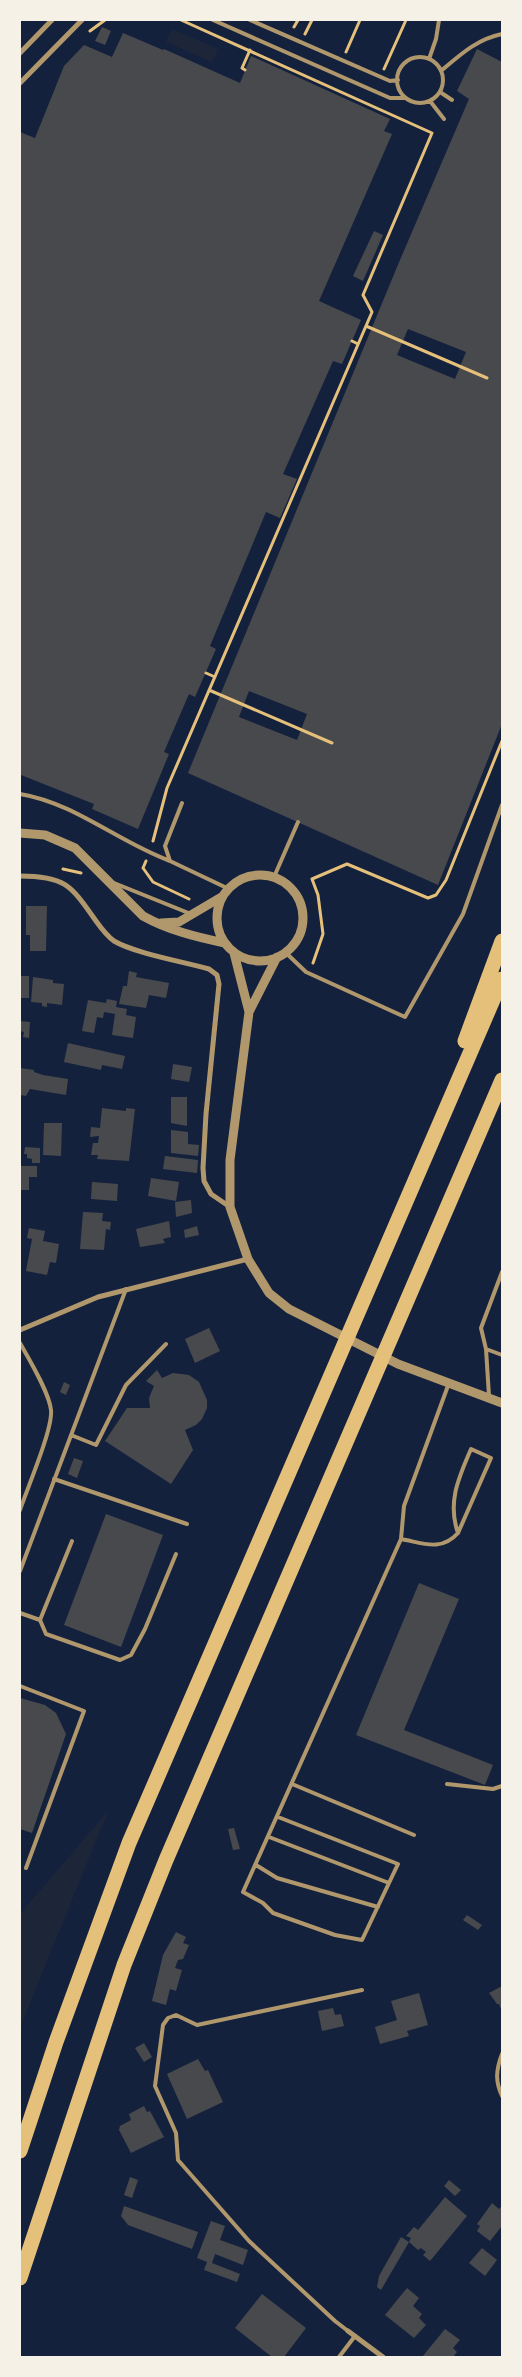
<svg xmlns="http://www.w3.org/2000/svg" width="522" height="2377" viewBox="0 0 522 2377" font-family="Roboto,sans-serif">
<rect width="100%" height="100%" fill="#14213d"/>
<!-- green -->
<path fill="#1d2539" d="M172 29 218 49 212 62 166 42Z
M108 1811 20 2028V1914Z"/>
<!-- building -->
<path fill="#48494c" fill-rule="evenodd" d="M102 27 111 31 105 45 95 41Z
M123 33 163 50 164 49 240 83 251 56 390 119 384 131 392 134 319 301 361 320 342 364 333 361 283 474 297 479 280 518 266 512 210 646 216 649 195 697 189 694 164 752 169 754 138 829 92 809 94 804 21 775 20 777V132L35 138 64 66 84 45 112 57Z
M477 49 502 62V724L438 885 188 773 397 267 469 99 457 91ZM408 329 466 352 455 379 397 355ZM249 691 307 714 297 740 239 717Z
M374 231 383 235 363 281 353 276Z
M26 906H47L46 951H30V935H26Z
M129 971 137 973 136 977 169 983 166 998 149 995 146 1008 119 1004 123 986H127Z
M20 976H29V998H20Z
M33 977 53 980V983L64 984 62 1005 47 1003V1007L42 1006V1003L31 1002Z
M107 999 117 1001 116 1007 127 1009 126 1015 136 1017 133 1038 112 1035 115 1014 104 1012 103 1018 97 1017 94 1033 82 1031 88 1000 106 1003Z
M20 1021 30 1022 29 1038 23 1037 24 1032 20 1031Z
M68 1043 125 1056 122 1069 102 1065 101 1070 64 1062Z
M173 1064 192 1067 189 1082 171 1079Z
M20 1068 34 1070V1072L43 1075 68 1079 66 1095 30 1089 26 1096 20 1095Z
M171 1097H187V1126L171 1123Z
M102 1108 126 1111V1108L135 1109 129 1161 97 1159 98 1155H91L93 1143H98L99 1136 90 1137 91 1127 100 1128Z
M44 1123H62L61 1156 43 1155Z
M171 1130 188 1132V1144L199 1145 198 1156 171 1153Z
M25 1147 40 1148V1163H32V1159L27 1158V1154H24Z
M165 1156 198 1160 197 1173 163 1169Z
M20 1166H37V1177H29V1190H20Z
M151 1178 179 1182 176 1201 148 1196Z
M92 1182 118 1184 117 1201 91 1199Z
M191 1200 192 1213 176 1217 175 1202Z
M83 1212 103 1213 102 1221 111 1222 110 1230 106 1229 104 1250 80 1249Z
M169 1221 171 1237 163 1239 165 1243 140 1247 136 1229Z
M197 1226 199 1235 185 1238 184 1230Z
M29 1228 45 1231 43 1241 59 1244 56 1263 50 1262 47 1275 26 1271 32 1239 27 1238Z
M209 1328 220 1351 195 1363 185 1339Z
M157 1370 162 1378 173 1373 189 1375 199 1382 207 1400V1408L202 1419 196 1425 185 1430 193 1450 171 1484 105 1441 127 1408H150L149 1398 154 1386 146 1381Z
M64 1382 70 1385 66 1395 60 1392Z
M74 1458 83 1461 77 1478 68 1474Z
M106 1514 163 1535 121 1647 64 1625Z
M419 1583 459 1599 404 1730 493 1765 485 1785 356 1735Z
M20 1698 45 1705 56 1713 66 1734 32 1833 20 1829Z
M234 1828 240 1849 233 1850 228 1829Z
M467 1915 482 1925 478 1930 463 1920Z
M176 1932 186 1937 183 1943 189 1945 183 1959 178 1960 175 1968 182 1970 176 1991 170 1989 166 2005 152 2001 163 1955Z
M502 1986V2012L499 2004H497L489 1993Z
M419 1993 428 2025 407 2031 409 2036 380 2044 375 2027 397 2020 391 2001Z
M333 2008 335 2015 341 2014 344 2026 322 2031 318 2011Z
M144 2043 152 2057 144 2062 135 2048Z
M198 2059 205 2071 208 2070 223 2102 187 2119 167 2074Z
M144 2106 147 2112 150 2111 164 2137 131 2153 119 2130 120 2126 131 2120 129 2114Z
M130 2177 138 2180 132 2198 124 2195Z
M449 2180 461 2190 455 2196 444 2186Z
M445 2197 467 2216 430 2261 423 2255 426 2252 421 2248 418 2250 409 2242 381 2290 377 2287 379 2276 401 2237 409 2242 411 2238 406 2236 414 2227 418 2230Z
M492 2203 499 2209 502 2206V2226L490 2241 477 2231 480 2226 477 2224Z
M124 2206 198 2232 192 2249 128 2225 121 2216Z
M211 2221 225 2226 220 2240 248 2250 243 2265 215 2254 212 2263 240 2274 237 2282 204 2270 207 2262 197 2258Z
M482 2248 497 2260 485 2276 469 2263Z
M407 2288 419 2298 413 2306 422 2314 419 2318 426 2325 414 2338 385 2315Z
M262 2294 306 2328 284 2357H272L235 2328Z
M445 2329 460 2340 453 2348 457 2352 453 2357H422Z"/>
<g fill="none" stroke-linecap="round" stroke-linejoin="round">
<!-- path -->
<path stroke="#e5c07b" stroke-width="3" d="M294 27 298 20
M90 31 105 20
M305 34 312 20
M346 52 360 20
M384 69 406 20
M245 70 242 68 250 50
M366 326 487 378
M352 341 358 344
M206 673 215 677
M209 690 332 743
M153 841 167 788 372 312 363 295 432 133 181 20
M146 861 143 868 153 882 189 899
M63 869 81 873
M313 963 323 934 318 895 312 879 347 864 428 898 436 895 446 880 502 741"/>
<!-- service -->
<path stroke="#b1986c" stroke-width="4" d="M213 20 390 98H406
M250 20 390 81 398 80
M397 80a23 23 0 1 1 46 0a23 23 0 1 1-46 0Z
M429 59 436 39 439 20
M441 71C460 55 477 39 502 34
M440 92 452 100
M430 101 444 119
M20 794C75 803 118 842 170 861
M182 803 165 846 170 861 229 889
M274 877 298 822
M114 883 191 914
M285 952 306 972 405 1017 463 914 502 805
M20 1343C29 1359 49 1392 51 1410 53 1429 27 1489 20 1510
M486 1349 502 1355
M489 1396 486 1349 481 1328 502 1272
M71 1435 96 1445 126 1385 166 1344
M54 1479 187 1524
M401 1539C423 1543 441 1552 458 1533L491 1458 471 1449C459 1477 447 1502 458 1533
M20 1571 126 1289
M20 1613 40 1620 72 1541
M40 1620 46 1634 120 1660 131 1655 145 1629 176 1554
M20 1686 84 1711 26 1868
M292 1784 414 1835
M447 1784 493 1789 502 1786
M278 1817 398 1864 362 1940 335 1935 273 1913 263 1903 243 1892 401 1539 404 1506 449 1383
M269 1837 389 1883
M256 1865 277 1878 378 1907
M502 2054C496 2070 495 2081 502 2096
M348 2331 335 2321 249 2241 178 2160 176 2133 155 2086 163 2025 168 2018 176 2015 197 2025 362 1990
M339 2357 355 2336"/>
<!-- minor -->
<path stroke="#b1986c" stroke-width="5" d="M20 53 52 20
M20 83 82 20
M20 876C66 876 71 886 96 921 101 928 107 936 114 941 134 953 184 962 209 969L217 975 219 984 206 1114 203 1168 204 1181 211 1194 230 1207
M20 1330 98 1297 248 1259
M348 2331 383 2357"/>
<!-- tertiary -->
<path stroke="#b1986c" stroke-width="9" d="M20 833 45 835 75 848 143 916C168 930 196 937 225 943
M217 918a43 43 0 1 1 86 0a43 43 0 1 1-86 0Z
M161 923 179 922 223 896
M234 953 249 1012
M277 957 249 1012 230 1160V1207L248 1259 269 1293 289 1309 398 1364 502 1403"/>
<!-- motorway -->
<path stroke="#e5c07b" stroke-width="15" d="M465 1041 502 941
M20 2151 56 2042 129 1843 502 979
M20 2278 124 1965 166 1860 502 1080"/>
</g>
<!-- border -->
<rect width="522" height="2377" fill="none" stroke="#f6f1e7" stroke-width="42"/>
</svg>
